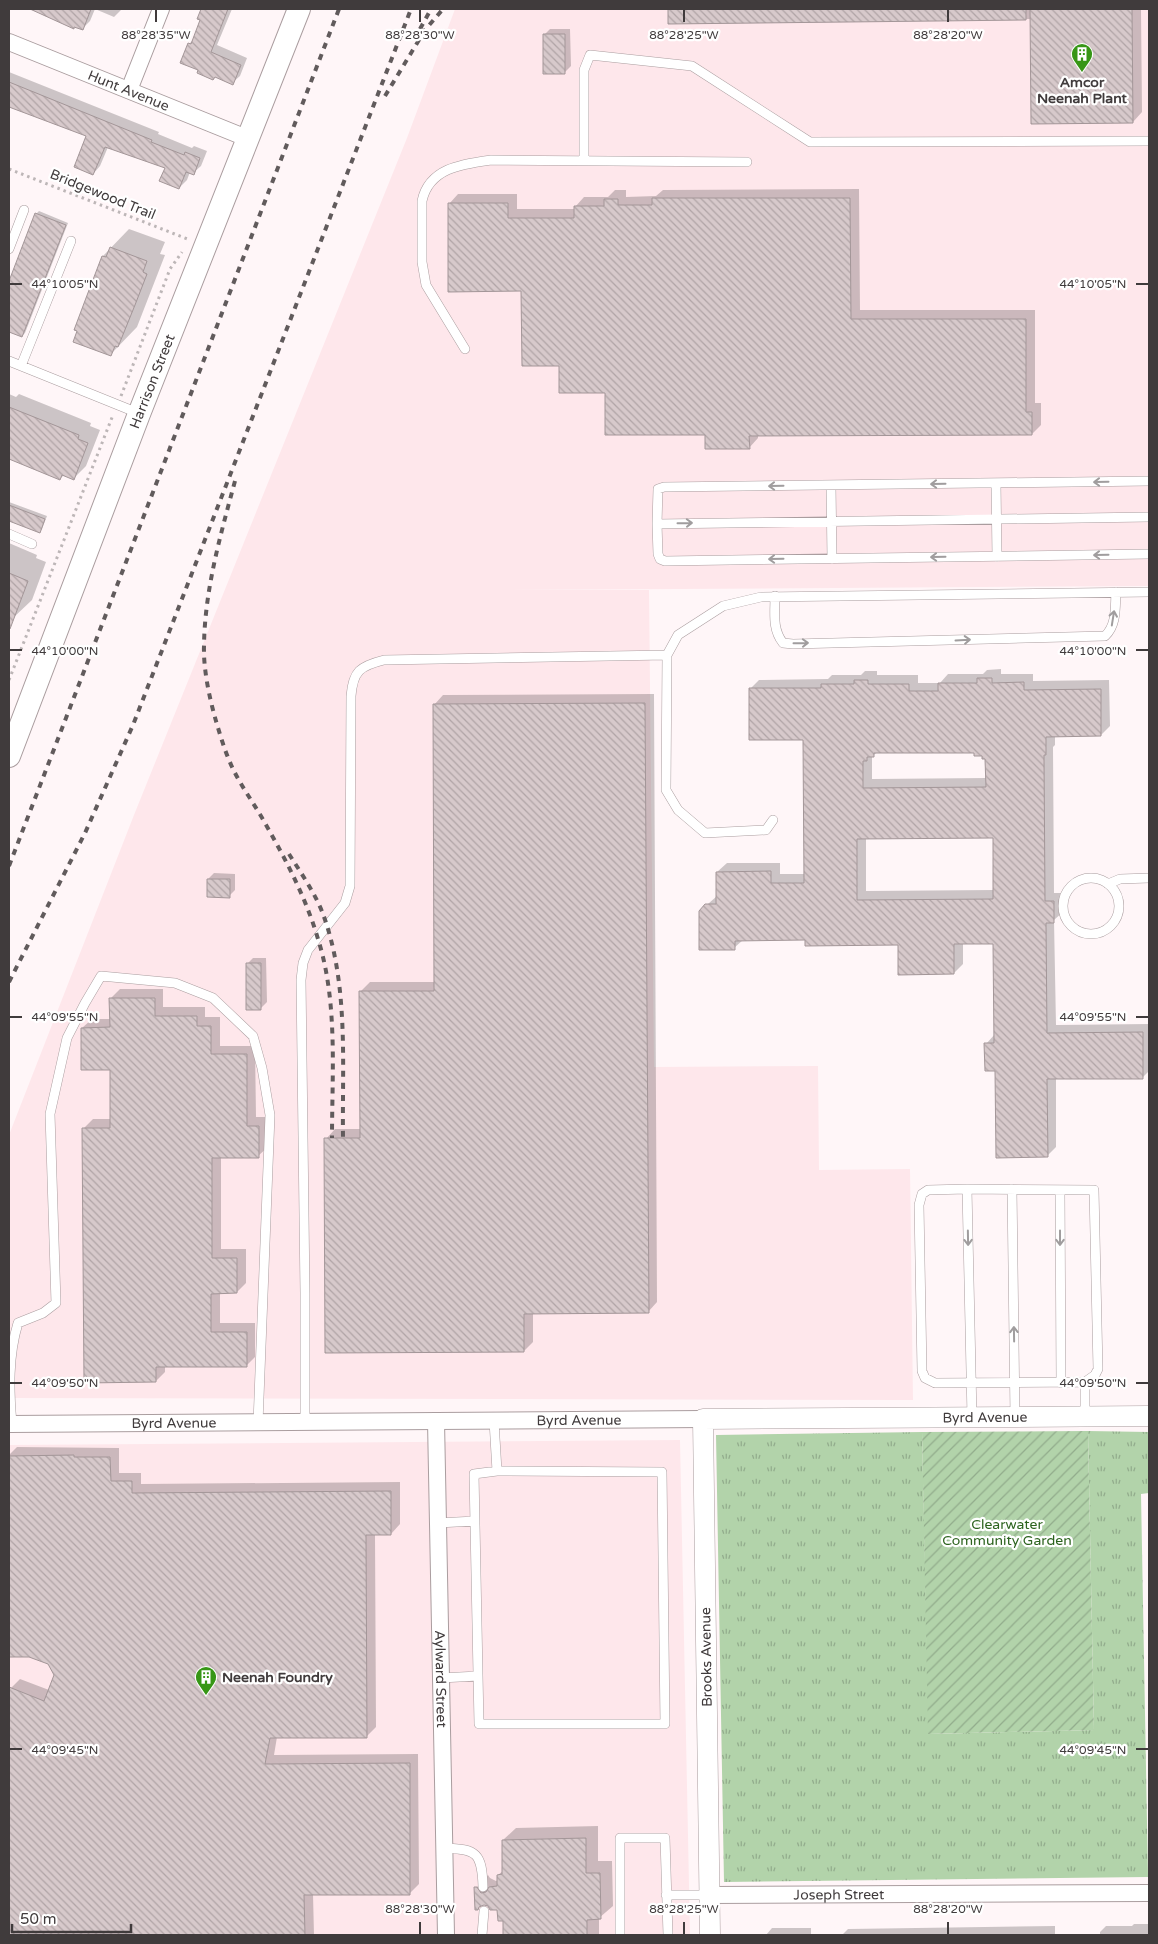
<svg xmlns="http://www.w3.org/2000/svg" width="1158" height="1944" viewBox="0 0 1158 1944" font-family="'Varela Round',sans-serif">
<defs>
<pattern id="grass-tufts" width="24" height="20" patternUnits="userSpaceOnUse" patternTransform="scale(1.25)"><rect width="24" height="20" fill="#b2d3aa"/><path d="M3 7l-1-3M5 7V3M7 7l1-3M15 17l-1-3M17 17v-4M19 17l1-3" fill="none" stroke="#92ac8c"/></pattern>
<pattern id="garden-furrows" width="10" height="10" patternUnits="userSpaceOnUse" patternTransform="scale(1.25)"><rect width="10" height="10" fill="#b2d3aa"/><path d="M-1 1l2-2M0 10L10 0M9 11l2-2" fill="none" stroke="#92ac8c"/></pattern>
<pattern id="building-back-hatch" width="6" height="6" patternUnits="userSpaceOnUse" patternTransform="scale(1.25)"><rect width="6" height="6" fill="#d7c9cb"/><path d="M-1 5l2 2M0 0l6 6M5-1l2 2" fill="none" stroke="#b0a4a6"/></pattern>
</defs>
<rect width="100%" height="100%" fill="#fff6f8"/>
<!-- built -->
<path fill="#fee7eb" d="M455 9H1149V586L505 590H649L654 1067 818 1066 819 1170 910 1169 913 1400 9 1398V1135L134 815 407 138Z
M680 1440 690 1935H9V1445Z"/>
<!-- grass -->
<path fill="url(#grass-tufts)" d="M1088 1431 1149 1432V1493L1141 1494 1148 1877 724 1882 716 1435 922 1432 929 1734 1094 1730Z"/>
<!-- garden -->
<path fill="url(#garden-furrows)" d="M1088 1431 1094 1730 928 1734 922 1432Z"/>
<!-- shadow -->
<path fill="#0003" fill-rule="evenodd" d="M50 9H122L114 17 95 9 90 21 82 29 47 15Z
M203 9H232L217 45 247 58 240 76 232 83 216 76 213 79 200 69 189 44 195 38 202 20 199 18Z
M669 9H1141L1142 112 1133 122 1032 19 670 23Z
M550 29H570L571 66 565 72 544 35Z
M9 72 159 132 158 134 192 148 194 146 207 151 201 166 193 173 190 172 187 180 179 188 166 167 108 147 100 166 93 174 88 136 9 106Z
M859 189 860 310H1035V403H1041V425L1032 434H758V438L749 448 706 434 606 391 561 365 523 290 449 204 458 194H517V209H575V207L584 197H608L615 190H626V197L656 196 663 190Z
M39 211 68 223 25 333 22 336 9 330V284L36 214Z
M129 229 165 242 160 254 165 255 137 327 110 355 79 331 87 298 103 256Z
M9 394 16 397 19 394 91 423 90 426 100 430 86 466 73 479 64 475 60 479 9 458Z
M9 502 47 516 42 529 40 532 9 520Z
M9 543 37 555 36 558 46 562 32 600 13 618 9 616Z
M1001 669V674H1033V681L1109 680 1110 726 1101 735 1055 736V745L1053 747 1054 893H1062L1063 912 1054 920 1056 1025 1149 1024V1071L1143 1077 1056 1078V1147L1047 1156 996 1070 986 1044 995 1034 994 942 963 943V964L954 973 899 944 807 939 743 940 734 948 700 911 717 896V872L727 863H780V874H805L804 739 750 689 759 680 828 679 832 675H861L865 671H877V675H918V683H940L948 674H983L987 670ZM975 751 986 758 987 778 872 779V756L878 752ZM994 836V890L866 891V838Z
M654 694 657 1302 648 1312H533V1342L524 1351 326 1139 335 1129H361L360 992 370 982H436L434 705 443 695Z
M214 873 235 874V890L229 896 208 879Z
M253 958H266L267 1002 261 1008 247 964Z
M120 989H163V1007H205V1017H220V1046H255L256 1117H268V1147L258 1156 221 1157V1249H246V1283L237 1292H220V1323H255V1357L246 1366H165V1372L156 1381 84 1128 93 1119H111V1069L82 1028 92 1019H111V998Z
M17 1447 119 1448V1473H141V1484L400 1482V1524L391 1534H375L376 1727 367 1736 277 1737 274 1755 418 1754 419 1884 410 1893 313 1894 314 1935H9V1695L11 1688 20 1679 49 1690 55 1675 49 1663 29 1656H9V1455Z
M598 1826V1861H612L613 1906 599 1918V1935H504V1920L499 1909 482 1904 477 1909 476 1888 488 1875 490 1878 496 1881 498 1880V1875L504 1870 503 1840 516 1828Z
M1134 1924H1149V1935H1100V1932L1106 1926H1132Z
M1055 1926V1935H842L848 1929Z
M772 1928H811V1935H766Z"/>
<!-- building -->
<path fill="url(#building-back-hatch)" stroke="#a39698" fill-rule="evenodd" d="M30 9H91L83 30 74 27V29Z
M201 9H228L211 52 241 65 233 85 215 77 213 80 197 73 198 70 180 63 188 43 191 44 200 20 197 19Z
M668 9H1026V20L668 24Z
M1030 9H1132L1133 123 1031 124Z
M543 34H565V74H543Z
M9 82 152 140 151 142 184 155 185 152 200 158 194 175 186 172 179 189 159 181 165 168 105 147 93 175 74 167 86 136 9 107Z
M652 198H850L851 319H1026V412H1032V435L749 436 750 449H705V435H605V393H559V366H522L521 291 448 292V203H508V218H574V206H604V199H618V205H652Z
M35 213 66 225 22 337 9 332V281Z
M110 247 147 261 143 272 147 274 135 305 118 347 115 346 111 356 73 342 77 331 74 330 86 298 102 256 106 257Z
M9 407 79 435 78 439 88 443 74 480 62 475 60 480 9 459Z
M9 505 45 519 40 533 9 521Z
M9 573 28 581 10 629H9Z
M977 678H992V683L1024 682V690L1101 689V736L1046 737V755H1044L1045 901H1054V923H1046L1047 1033 1143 1032V1079H1047L1048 1157 996 1158 995 1071H985L984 1043H994L993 944H954V974L898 975V945L805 946V940L735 941V950H699V911L705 904H716V872L771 871V883H804L803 740H749V688H821V684H854V680H868V684H909V691H938V683H977ZM874 753H974V756H982V759H985L986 787 863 788V761H867V757H874ZM993 838V899L857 900V839Z
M645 703 649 1313 524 1314V1352L325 1353 324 1138H360L359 991H434L433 704Z
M207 879H230V898L207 897Z
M246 963H261V1010H246Z
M109 998H155V1016H197V1026H211V1054H247V1126H259V1158H212V1258H237V1293L211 1294V1332H247V1367H156V1382L84 1383 82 1128H110V1070H81V1028L110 1027Z
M74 1455V1457H110L111 1481H132V1493L391 1491V1535H366L367 1738H270L265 1764 410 1763V1895H304L305 1935H9V1687L44 1701 54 1675 48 1664 29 1657H9V1456Z
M586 1838V1873H600L601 1919 587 1920V1935H503V1921H498L497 1910H490L488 1906 484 1905 479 1907 478 1910H475L474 1887H477L481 1893 486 1892 489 1887 497 1886V1875L502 1874V1840Z"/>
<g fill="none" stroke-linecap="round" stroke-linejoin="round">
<!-- service casing -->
<g stroke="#aa9d9f" stroke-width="10">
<path id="service" d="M584 160V70L590 55 692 66 810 142 1149 141
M9 249 24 210
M465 349 426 285 422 262V201C429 168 462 164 491 160L747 162
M9 361 138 413
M21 366 71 241
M1149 481 664 487 658 489 657 524 1149 517
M996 483 997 557
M831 485 832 559
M657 524 658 554 660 559 665 561 1149 554
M9 534 32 544
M775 596C775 613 772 629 783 643L793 644 1105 636C1117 625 1115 607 1116 592
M773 820 766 830 705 833 678 810 666 790 667 655 678 635 723 606 761 597 1149 592
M1063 906a28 28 0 1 1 56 0a28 28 0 1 1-56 0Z
M1108 884 1120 879 1149 878
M967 1189 1094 1190 1098 1369 1095 1375 1085 1382 935 1383 925 1378 922 1371 919 1205 922 1194 928 1190Z
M967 1189 972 1417
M1012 1189 1015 1417
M1060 1190 1061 1383
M1085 1382V1416
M494 1421 497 1471 662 1472 665 1724H479L474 1474 497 1471
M305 1422V1293L301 980 303 963 308 950 345 903 350 886 351 696C353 671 360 666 384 660L667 655
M12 1424C9 1390 8 1356 18 1323L43 1313 56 1303 50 1114 67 1038 85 1003 101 976 175 983 213 998 253 1036 262 1068 270 1115 258 1423
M438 1523 475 1521
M441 1678 478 1676
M444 1848C477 1849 482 1853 483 1887
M666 1895H709
M482 1935 484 1911
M620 1935V1838H665L668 1935"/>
</g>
<!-- minor casing -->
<g stroke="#aa9d9f" stroke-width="18">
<g id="minor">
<path id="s1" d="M9 42 249 139"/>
<path d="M129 90 161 9"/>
<path id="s2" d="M436 1421 446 1935"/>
<path id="s3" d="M9 1424 703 1419"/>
<path id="s4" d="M709 1895 1149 1893"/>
</g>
</g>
<!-- tertiary casing -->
<g stroke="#aa9d9f" stroke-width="21">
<g id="tertiary">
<path id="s5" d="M710 1935 703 1419 1149 1416"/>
</g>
</g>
<!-- secondary casing -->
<g stroke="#aa9d9f" stroke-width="24">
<g id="secondary">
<path id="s6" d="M9 756 139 414 299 9"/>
</g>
</g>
<!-- path -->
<path stroke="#bdb6b7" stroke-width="3" stroke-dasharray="2.5 4" stroke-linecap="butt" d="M9 169 190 240
M121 396 170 269 182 252
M9 680 113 415"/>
<!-- service -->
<use href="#service" stroke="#fff" stroke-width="9"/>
<!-- minor -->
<use href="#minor" stroke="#fff" stroke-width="16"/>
<!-- tertiary -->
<use href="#tertiary" stroke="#fff" stroke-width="20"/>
<!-- secondary -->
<use href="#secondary" stroke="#fff" stroke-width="22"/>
<!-- rail -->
<path stroke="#615b5c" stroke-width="4" stroke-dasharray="6 6" stroke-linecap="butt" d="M420 29 431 9
M385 96 425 30 443 9
M235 481C220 537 203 595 204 655 205 677 210 700 216 721 221 738 226 755 234 771 243 789 255 805 265 823 286 860 306 898 318 939 338 1002 332 1073 332 1138
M289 854C301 873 315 893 323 914 349 985 342 1064 343 1138
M9 866 339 9
M9 982 85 833 133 725 411 9"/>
</g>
<!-- one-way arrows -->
<defs><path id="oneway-shaft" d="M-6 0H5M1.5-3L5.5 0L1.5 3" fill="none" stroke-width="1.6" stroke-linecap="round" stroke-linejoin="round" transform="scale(1.25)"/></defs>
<g stroke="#a09d9e">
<use href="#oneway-shaft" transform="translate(1101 482) rotate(179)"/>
<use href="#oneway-shaft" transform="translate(938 484) rotate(179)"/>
<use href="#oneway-shaft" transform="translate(776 486) rotate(179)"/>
<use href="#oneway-shaft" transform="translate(685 523) rotate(-1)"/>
<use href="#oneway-shaft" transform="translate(1101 555) rotate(179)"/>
<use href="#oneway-shaft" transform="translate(938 557) rotate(179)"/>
<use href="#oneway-shaft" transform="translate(776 559) rotate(179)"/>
<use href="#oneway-shaft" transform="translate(1113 618) rotate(-81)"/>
<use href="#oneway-shaft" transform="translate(963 640) rotate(-3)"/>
<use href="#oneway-shaft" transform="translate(801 643) rotate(-1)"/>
<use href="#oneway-shaft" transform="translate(968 1238) rotate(89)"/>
<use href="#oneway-shaft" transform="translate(1060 1238) rotate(90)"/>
<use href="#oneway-shaft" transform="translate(1014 1334) rotate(-91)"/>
</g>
<!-- ticks -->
<path fill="none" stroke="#403b3c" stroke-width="2" d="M156 10V22M420 10V22M684 10V22M948 10V22M10 284H22M1136 284H1148M10 650H22M1136 650H1148M10 1017H22M1136 1017H1148M10 1383H22M1136 1383H1148M10 1749H22M1136 1749H1148M420 1922V1934M684 1922V1934M948 1922V1934"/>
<!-- icons -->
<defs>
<g id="building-pin" transform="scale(1.125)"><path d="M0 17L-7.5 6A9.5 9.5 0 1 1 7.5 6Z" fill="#379616" stroke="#fff"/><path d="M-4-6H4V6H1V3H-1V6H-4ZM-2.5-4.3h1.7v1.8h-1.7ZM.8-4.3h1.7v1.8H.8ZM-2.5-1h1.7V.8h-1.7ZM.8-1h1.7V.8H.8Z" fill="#fff"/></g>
</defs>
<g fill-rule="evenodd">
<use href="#building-pin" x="1082" y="54"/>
<use href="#building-pin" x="206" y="1677"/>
</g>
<g text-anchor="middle" stroke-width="4.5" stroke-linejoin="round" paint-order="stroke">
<!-- poi labels -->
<g font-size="14" font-weight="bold" fill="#403b3c" stroke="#fff">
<text x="1082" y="87">Amcor<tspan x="1082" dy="16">Neenah Plant</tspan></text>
<text x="222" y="1682" text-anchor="start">Neenah Foundry</text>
</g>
<!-- street labels -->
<g font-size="14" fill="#403b3c" stroke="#fff">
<text dy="5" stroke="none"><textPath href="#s1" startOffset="129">Hunt Avenue</textPath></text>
<text transform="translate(103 194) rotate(22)" y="5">Bridgewood Trail</text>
<text dy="5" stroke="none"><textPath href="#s6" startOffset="401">Harrison Street</textPath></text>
<text dy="5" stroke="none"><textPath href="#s5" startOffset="798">Byrd Avenue</textPath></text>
<text dy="5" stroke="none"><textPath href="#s3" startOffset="570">Byrd Avenue</textPath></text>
<text dy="5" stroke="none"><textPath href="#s3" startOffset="165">Byrd Avenue</textPath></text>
<text transform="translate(706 1657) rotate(-91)" y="5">Brooks Avenue</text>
<text dy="5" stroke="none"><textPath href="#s2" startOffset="258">Aylward Street</textPath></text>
<text dy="5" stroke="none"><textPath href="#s4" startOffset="130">Joseph Street</textPath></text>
</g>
<!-- park labels -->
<g font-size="14" fill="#2c631e" stroke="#fff">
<text x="1007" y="1529">Clearwater<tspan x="1007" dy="16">Community Garden</tspan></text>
</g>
</g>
<g font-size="12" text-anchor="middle" fill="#403b3c" stroke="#fff" stroke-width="4.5" stroke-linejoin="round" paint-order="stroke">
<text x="156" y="39">88°28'35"W</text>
<text x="420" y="39">88°28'30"W</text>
<text x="684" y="39">88°28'25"W</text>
<text x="948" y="39">88°28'20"W</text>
<text x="65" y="288">44°10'05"N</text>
<text x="1093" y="288">44°10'05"N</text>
<text x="65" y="655">44°10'00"N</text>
<text x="1093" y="655">44°10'00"N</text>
<text x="65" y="1021">44°09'55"N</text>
<text x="1093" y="1021">44°09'55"N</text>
<text x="65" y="1387">44°09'50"N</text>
<text x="1093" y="1387">44°09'50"N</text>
<text x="65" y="1754">44°09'45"N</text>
<text x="1093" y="1754">44°09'45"N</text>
<text x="420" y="1913">88°28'30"W</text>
<text x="684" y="1913">88°28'25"W</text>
<text x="948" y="1913">88°28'20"W</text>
</g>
<!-- border -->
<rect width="1158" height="1944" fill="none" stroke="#403b3c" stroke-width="20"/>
<!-- scale -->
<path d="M12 1924v8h119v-8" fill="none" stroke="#403b3c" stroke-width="2.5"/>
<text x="20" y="1924" font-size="15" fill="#403b3c" stroke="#ffffff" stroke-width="4" paint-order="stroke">50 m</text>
</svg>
